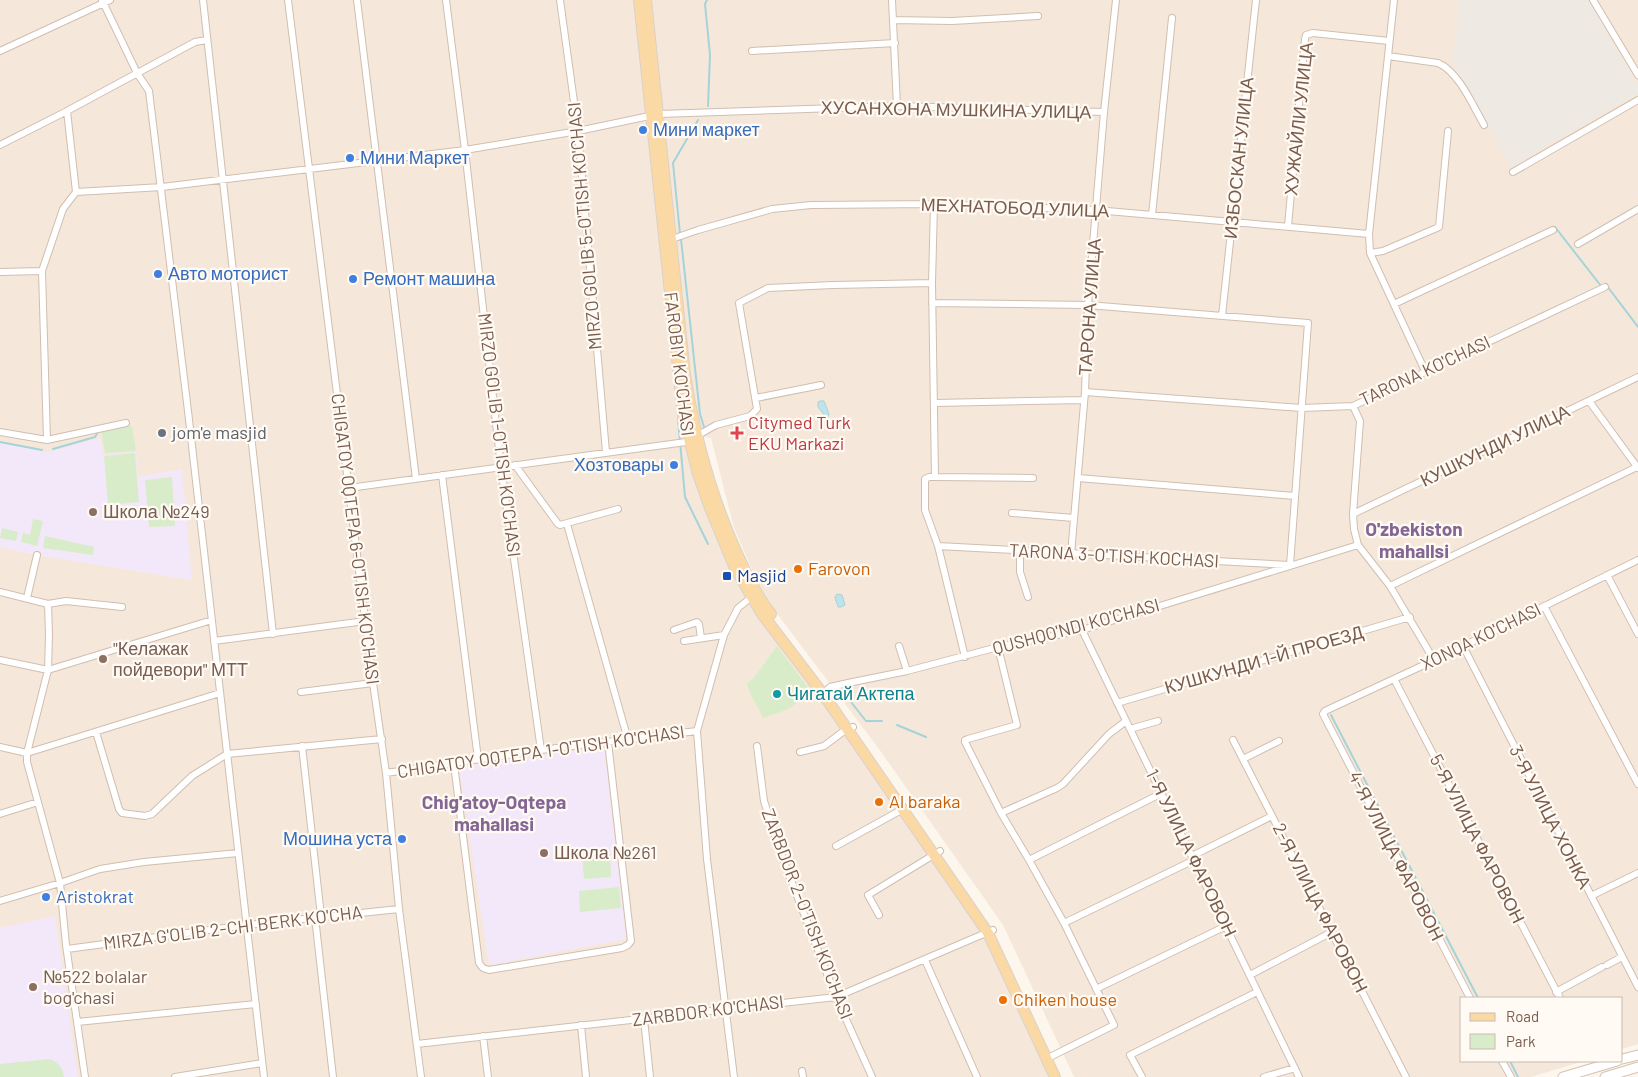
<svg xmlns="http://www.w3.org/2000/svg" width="1638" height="1077" viewBox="0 0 1638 1077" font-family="Barlow,sans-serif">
<rect width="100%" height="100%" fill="#fdf6ec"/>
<!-- residential -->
<path fill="#f5e8da" d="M0 0H637L649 113 584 130 649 121 680 392 734 566 819 694 901 810 982 934 1051 1077H0Z
M651 0H1638V1044L1622 1049V998H1462V1061H1584L1531 1077H1074L1003 925 879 749 763 595 734 528 711 438 700 436 690 381Z"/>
<!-- industrial -->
<path fill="#efe9e4" d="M1459 0H1588L1638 86V93L1534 153 1512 168 1453 63Z"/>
<!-- education -->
<path fill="#f3e8fa" d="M100 438 104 455 136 452 138 477 182 469 192 580 41 556 0 547V443L48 452Z
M604 747 626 939 489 965 459 767Z
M55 916 78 1077H0V928Z"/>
<!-- green -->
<path fill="#d8ecc9" d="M132 426 136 451 105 453 101 430Z
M135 453 139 502 108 505 104 456Z
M172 477 175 526 149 527 145 480Z
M33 519 43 521 37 546 21 542 23 533 30 535Z
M2 528 18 532 16 541 0 538Z
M45 536 94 547 93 555 43 548Z
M777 646 812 693 786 710 763 718C758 706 750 696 747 683L753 679Z
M610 854 611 877 584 879 582 856Z
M619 887 621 908 580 912 579 891Z
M50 1059C59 1063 63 1068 64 1077H0V1064Z"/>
<!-- water -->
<path fill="#bfe3e8" stroke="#a5d3da" d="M820 401H824L829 414 828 417 825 416 818 407V402Z
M837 594 842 595 845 605 841 607H838C838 606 835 599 835 597Z"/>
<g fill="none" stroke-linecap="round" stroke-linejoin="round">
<!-- stream -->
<path stroke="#a5d3da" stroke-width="2" d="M707 0 705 4 710 55 708 106
M1555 227 1601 286
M680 234 673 163 698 120
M681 239 700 414 704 427
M1607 286 1638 327
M678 419 685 497 708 544
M0 442 42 450
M53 449 95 437 98 432
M847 697 866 721H882
M1331 715 1478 998
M897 725 926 737
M1510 1061 1518 1077"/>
<!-- street casing -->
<g stroke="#d1beb0" stroke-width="8">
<path id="street" d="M102 0 137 73 149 91 188 411 264 1077
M203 0 273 634
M288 0 373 683 386 773 399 909 421 1077
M357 0 416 479
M446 0 465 150 501 467 541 750
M560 0 578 131 606 452
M892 0 897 106
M1394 0 1369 234 1370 253 1425 371
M1593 0 1638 75
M893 20 952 21 1038 16
M0 51 110 0
M752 51 895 43
M1388 56 1438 63C1459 72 1473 106 1484 125
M0 145 67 111 195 42 207 40
M1513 172 1638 100
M76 192 162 187 465 150 578 131 659 114 897 106 1104 112
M934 204 932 283 935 477
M1152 215 1172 18
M1288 226 1305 39 1306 35 1313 33 1389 41
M669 240 698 230 772 209 811 205 934 204 1096 210 1369 234
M1578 244 1638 209
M1370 253 1383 251 1439 227 1448 131
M0 272 42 271
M932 303 1088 305 1308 323 1290 565 938 546
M1394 304 1553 230
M1222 316 1256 0
M1085 392 1302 408 1353 406 1605 287
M756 398 821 385
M1589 401 1638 468
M935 403 1084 400
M1353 406 1360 421 1353 514 1354 529 1358 545 1390 586 1434 660
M0 432 47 440 126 423
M47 440 42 271 63 209 76 192 67 111
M515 465 558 524 560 525 618 509
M442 475 478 759
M1078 478 1295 496
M349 488 686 442 716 425 750 416 757 409 739 303 768 288 833 285 932 283
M1012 513 1074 518
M1353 514 1638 377
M567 524 628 740
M1020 551V572L1028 597
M1071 554 1085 392 1088 305 1104 112 1116 0
M1607 575 1638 634
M1390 586 1637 467
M0 592 48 604
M27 598 37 555
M48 604 49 635 48 670 27 753V762L60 883 66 945 85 1077
M48 604 66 601 122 607
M1544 606 1638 784
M674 630 697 622 699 624 701 638
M1082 630 1299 1077
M214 641 365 621
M684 641 724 635
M899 646 907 671
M1463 646 1638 987
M998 647 1017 725 968 739 965 740V742L1001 813 1029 860 1064 923 1114 1025 1052 1056
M965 657 938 546 925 510V479L929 477H935L1033 478
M0 660 48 670 212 620
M1394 679 1560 998
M301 692 373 683
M823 694 830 687 848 683 907 671 998 647 1082 630 1358 545
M1117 703 1410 617
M1130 729 1158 721
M96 732 119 809 122 813 145 816 152 814 192 776 227 754 382 739
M1233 740 1406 1077
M302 746 321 916
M757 746 764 801 781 854 836 997 872 1077
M0 747 27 753 220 693
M800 752 824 746 844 731 853 727
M1243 759 1279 741
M454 764 479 963 483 968 489 970 622 948 628 945 631 941 608 742
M386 773 541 750 697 731
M1001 813 1057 788 1063 784 1109 734 1126 721
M0 814 38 802
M836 846 903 809
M1192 856 1272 816
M1029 860 1162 793
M1591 896 1638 873
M0 901 60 883 100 869 144 862 238 853
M879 915 868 895 940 851
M315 917 333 1077
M1064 923 1194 860
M67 949 247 925 399 909
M925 960 977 1077
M1607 965 1622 957
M1250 975 1332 932
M1096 989 1226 926
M1556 992 1602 967
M1470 998 1323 714 1325 711 1439 658 1638 560
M644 1019 650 1077
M77 1022 256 1004
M581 1025 586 1077
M483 1036 488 1077
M417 1044 836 997 993 930
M1502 1061 1511 1077
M802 1071 803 1077
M175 1077 262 1063
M734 1077 707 859 697 731 724 635 738 608 754 595
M1142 1077 1130 1055 1257 992
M1264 1077 1295 1068"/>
</g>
<!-- secondary casing -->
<g stroke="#d6c0b0" stroke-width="11">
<path id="secondary" d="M1622 1059 1638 1055
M1563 1077 1617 1061
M1605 1077 1638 1067"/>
</g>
<!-- primary casing -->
<g stroke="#dad1cd" stroke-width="12">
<path id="primary" d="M639 0 683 415 698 474 710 508 734 566 749 592 762 614 823 694 988 933 1055 1077
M646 0 685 375C695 437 710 493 736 551 746 573 756 595 771 614"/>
</g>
<!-- street -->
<use href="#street" stroke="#fff" stroke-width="6"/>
<!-- secondary -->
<use href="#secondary" stroke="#fff" stroke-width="9"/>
<!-- primary -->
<use href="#primary" stroke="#fbd9a5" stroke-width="10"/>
</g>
<!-- markers -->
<g fill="#3f7fe0" stroke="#fffaf3" stroke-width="2">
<circle cx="643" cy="130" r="5"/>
<circle cx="350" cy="158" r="5"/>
<circle cx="158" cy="274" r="5"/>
<circle cx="353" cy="279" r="5"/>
<circle cx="674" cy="465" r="5"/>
<circle cx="402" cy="839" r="5"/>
<circle cx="46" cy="897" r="5"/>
</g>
<circle fill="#6b7280" stroke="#fffaf3" stroke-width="2" cx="162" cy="433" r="5"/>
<path fill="#e0444e" stroke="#fffaf3" stroke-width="2" d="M734.5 425.5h5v5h5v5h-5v5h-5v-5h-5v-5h5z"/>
<g fill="#8d6e63" stroke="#fffaf3" stroke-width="2">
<circle cx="93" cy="512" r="5"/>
<circle cx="103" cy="659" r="5"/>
<circle cx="544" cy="853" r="5"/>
<circle cx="33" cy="987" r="5"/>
</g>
<g fill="#e8710a" stroke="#fffaf3" stroke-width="2">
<circle cx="798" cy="569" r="5"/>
<circle cx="879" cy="802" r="5"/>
<circle cx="1003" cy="1000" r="5"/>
</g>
<rect fill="#1a4fb4" stroke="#fffaf3" stroke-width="2" x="722" y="571" width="10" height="10" rx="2.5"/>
<circle fill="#0f9aa8" stroke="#fffaf3" stroke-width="2" cx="777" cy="694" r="5"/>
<g text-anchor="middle" stroke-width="4.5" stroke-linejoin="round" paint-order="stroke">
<!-- street labels -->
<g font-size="18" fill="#7a5c4d" stroke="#fffaf3">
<text transform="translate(956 110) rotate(1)" y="6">ХУСАНХОНА МУШКИНА УЛИЦА</text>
<text transform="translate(1299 119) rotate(-84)" y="6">ХУЖАЙЛИ УЛИЦА</text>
<text transform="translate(1239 158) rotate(-84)" y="6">ИЗБОСКАН УЛИЦА</text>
<text transform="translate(1015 208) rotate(2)" y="6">МЕХНАТОБОД УЛИЦА</text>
<text transform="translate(585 226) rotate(-95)" y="6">MIRZO GOLIB 5-O'TISH KO'CHASI</text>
<text transform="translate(1090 307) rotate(-86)" y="6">ТАРОНА УЛИЦА</text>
<text transform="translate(679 364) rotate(83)" y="6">FAROBIY KO'CHASI</text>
<text transform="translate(1425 371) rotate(-25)" y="6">TARONA KO'CHASI</text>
<text transform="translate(499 435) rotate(83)" y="6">MIRZO GOLIB 1-O'TISH KO'CHASI</text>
<text transform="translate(1495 446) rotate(-26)" y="6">КУШКУНДИ УЛИЦА</text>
<text transform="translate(355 539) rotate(83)" y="6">CHIGATOY OQTEPA 6-O'TISH KO'CHASI</text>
<text transform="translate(1114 556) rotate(3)" y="6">TARONA 3-O'TISH KOCHASI</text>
<text transform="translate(1076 627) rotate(-15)" y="6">QUSHQO'NDI KO'CHASI</text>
<text transform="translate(1481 637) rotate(-26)" y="6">XONQA KO'CHASI</text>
<text transform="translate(1264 660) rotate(-16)" y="6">КУШКУНДИ 1-Й ПРОЕЗД</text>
<text transform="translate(541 752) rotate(-8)" y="6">CHIGATOY OQTEPA 1-O'TISH KO'CHASI</text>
<text transform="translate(1550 817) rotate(63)" y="6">3-Я УЛИЦА ХОНКА</text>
<text transform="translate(1477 839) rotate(63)" y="6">5-Я УЛИЦА ФАРОВОН</text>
<text transform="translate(1191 853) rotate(64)" y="6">1-Я УЛИЦА ФАРОВОН</text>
<text transform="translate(1396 856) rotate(63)" y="6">4-Я УЛИЦА ФАРОВОН</text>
<text transform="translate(1320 908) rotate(63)" y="6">2-Я УЛИЦА ФАРОВОН</text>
<text transform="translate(807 914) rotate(69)" y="6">ZARBDOR 2-O'TISH KO'CHASI</text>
<text transform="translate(233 928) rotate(-7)" y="6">MIRZA G'OLIB 2-CHI BERK KO'CHA</text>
<text transform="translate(708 1011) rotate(-7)" y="6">ZARBDOR KO'CHASI</text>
</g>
<!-- shop labels -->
<g font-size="18" fill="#366cbe" stroke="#fffaf3" text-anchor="start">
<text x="653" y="136">Мини маркет</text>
<text x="360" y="164">Мини Маркет</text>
<text x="168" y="280">Авто моторист</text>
<text x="363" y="285">Ремонт машина</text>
<text x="664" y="471" text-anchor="end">Хозтовары</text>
<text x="392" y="845" text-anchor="end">Мошина уста</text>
<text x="56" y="903">Aristokrat</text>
</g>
<!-- health labels -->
<g font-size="18" fill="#be3a42" stroke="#fffaf3" text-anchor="start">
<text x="748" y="429">Citymed Turk<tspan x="748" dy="21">EKU Markazi</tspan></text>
</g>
<!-- worship labels -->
<g font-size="18" fill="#5b616d" stroke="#fffaf3" text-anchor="start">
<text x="172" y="439">jom'e masjid</text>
</g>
<!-- education labels -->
<g font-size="18" fill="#785e54" stroke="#fffaf3" text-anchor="start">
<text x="103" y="518">Школа №249</text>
<text x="113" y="655">"Келажак<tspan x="113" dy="21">пойдевори" МТТ</tspan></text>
<text x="554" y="859">Школа №261</text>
<text x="43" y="983">№522 bolalar<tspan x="43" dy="21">bog'chasi</tspan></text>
</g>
<!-- food labels -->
<g font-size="18" fill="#c56008" stroke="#fffaf3" text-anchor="start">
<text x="808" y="575">Farovon</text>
<text x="889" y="808">Al baraka</text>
<text x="1013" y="1006">Chiken house</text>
</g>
<!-- transit labels -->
<g font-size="18" fill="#164399" stroke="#fffaf3" text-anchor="start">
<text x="737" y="582">Masjid</text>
</g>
<!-- culture labels -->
<g font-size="18" fill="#0d838f" stroke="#fffaf3" text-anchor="start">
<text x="787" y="700">Чигатай Актепа</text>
</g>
<!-- neighbourhood labels -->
<g font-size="19" font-weight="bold" fill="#846695" stroke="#fffaf3">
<text x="1414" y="536">O'zbekiston<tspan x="1414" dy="22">mahallsi</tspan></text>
<text x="494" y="809">Chig'atoy-Oqtepa<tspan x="494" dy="22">mahallasi</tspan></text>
</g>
</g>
<!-- legend -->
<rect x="1460" y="997" width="162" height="65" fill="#fffaf3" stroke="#cabbb1"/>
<rect x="1470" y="1013" width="25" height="8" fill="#fbd9a5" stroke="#cabbb1"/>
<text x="1506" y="1022" font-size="15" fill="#7a5c4d">Road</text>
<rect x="1470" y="1034" width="25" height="15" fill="#d8ecc9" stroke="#cabbb1"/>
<text x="1506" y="1047" font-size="15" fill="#7a5c4d">Park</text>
</svg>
